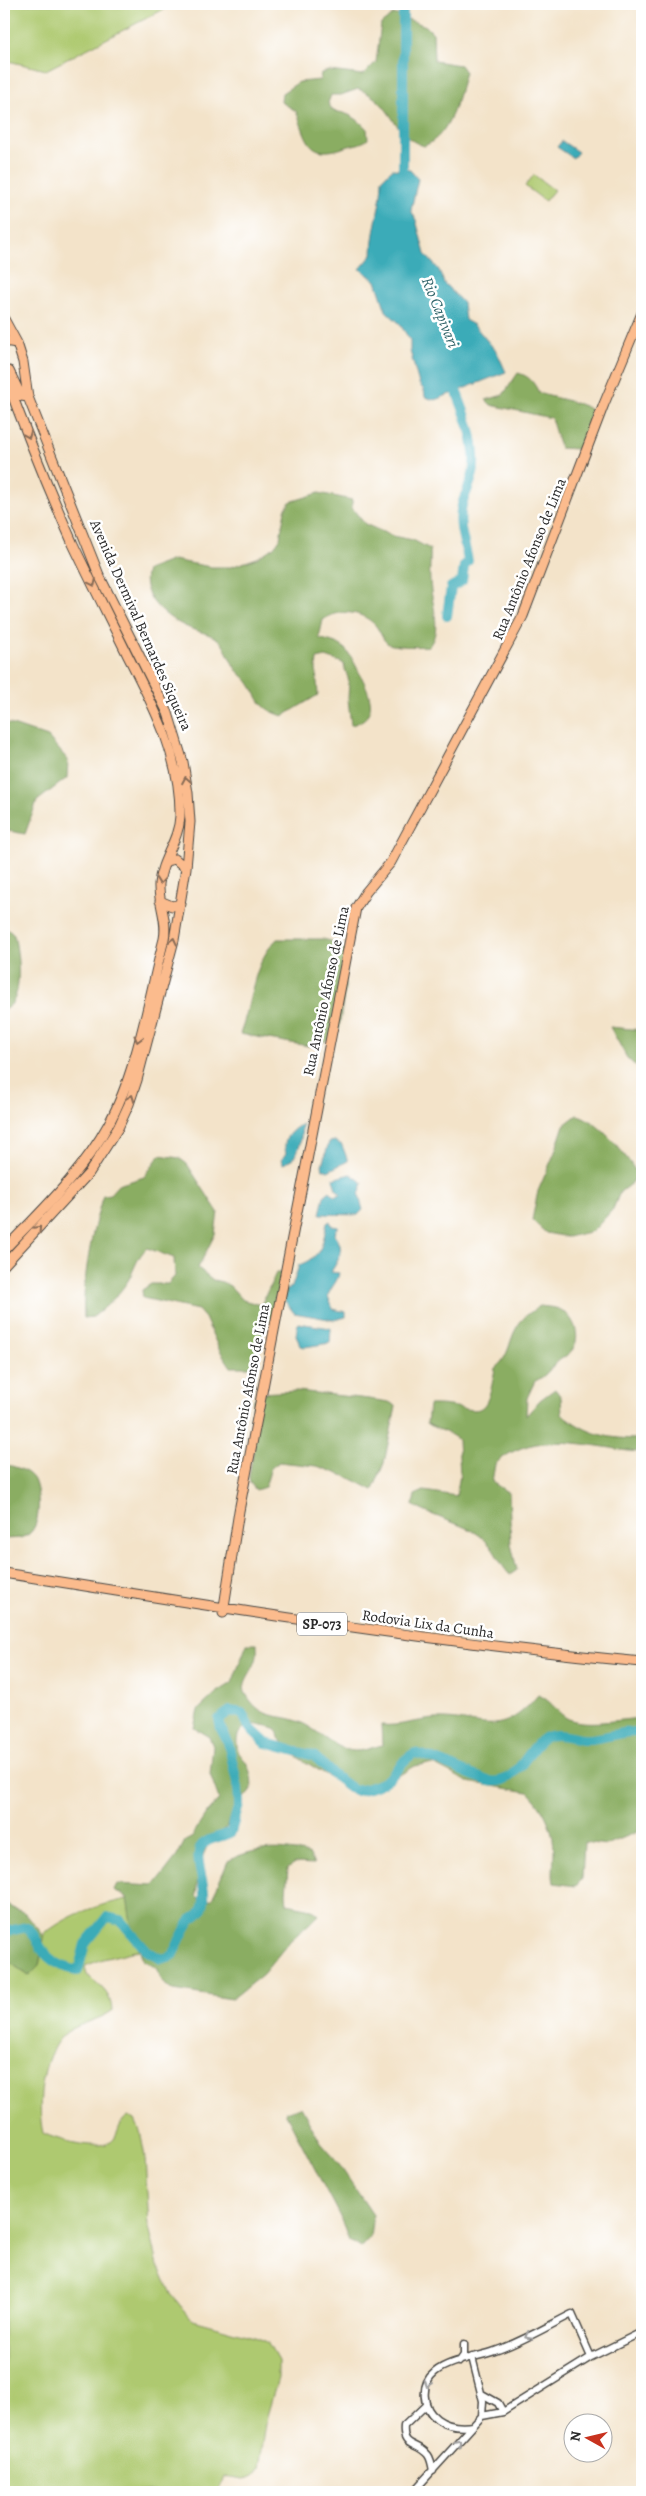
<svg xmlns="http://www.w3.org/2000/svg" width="646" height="2496" viewBox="0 0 646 2496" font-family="Alegreya,serif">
<rect width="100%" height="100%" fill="#fff"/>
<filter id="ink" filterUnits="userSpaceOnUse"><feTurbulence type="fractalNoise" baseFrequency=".02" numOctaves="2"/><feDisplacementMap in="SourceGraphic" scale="10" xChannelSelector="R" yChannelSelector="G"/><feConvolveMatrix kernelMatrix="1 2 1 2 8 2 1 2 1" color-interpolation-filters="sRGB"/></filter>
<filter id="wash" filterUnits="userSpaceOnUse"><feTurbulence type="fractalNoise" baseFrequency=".0096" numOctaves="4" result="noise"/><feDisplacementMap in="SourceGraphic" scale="20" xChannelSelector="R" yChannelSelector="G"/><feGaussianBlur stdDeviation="1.12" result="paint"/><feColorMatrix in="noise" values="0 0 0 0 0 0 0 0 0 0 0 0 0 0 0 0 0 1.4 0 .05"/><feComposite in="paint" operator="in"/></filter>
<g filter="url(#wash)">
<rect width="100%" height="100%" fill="#f3e3c9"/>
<!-- green -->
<path fill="#aec96f" stroke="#6c7a4d" d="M4 4H174L46 70 4 60Z
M534 175 554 190 545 201 525 186Z
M127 1899 139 1950 103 1959 85 1966 87 1975C100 1986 111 1992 112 2011 99 2020 84 2022 70 2030 42 2046 36 2105 43 2133 56 2140 104 2153 114 2139 120 2130 118 2123 128 2116L135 2120 140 2131 145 2157 149 2227 158 2265 171 2294 192 2320 258 2338 267 2342 278 2361V2378L267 2416 259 2469 253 2476 244 2480 224 2477 217 2492H4V1958L29 1976 39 1966 45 1933C74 1912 93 1907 127 1899Z"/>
<!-- forest -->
<path fill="#8aad62" stroke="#5a6c46" d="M394 14 426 26 433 33 434 61 460 65 465 72C458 97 451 135 424 146 390 135 395 102 358 89L341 95H331L328 103 333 111C349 113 357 118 367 129L368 139C360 145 354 144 346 147 308 160 308 141 296 111L281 102 282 93 299 82 320 80 321 73 329 71 363 75 376 62 381 24Z
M518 373C529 376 534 382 539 393 556 399 574 400 590 409 590 425 592 439 578 449L560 448 551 418 491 405 486 400 503 395Z
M319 493 352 500V508L365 524 392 536 413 540 430 549C431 560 429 570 430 581 431 602 443 629 429 646 420 647 392 647 387 643 382 639 380 631 376 626 363 611 339 608 323 620L319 638C327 641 338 642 344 648 351 655 355 664 359 672 369 691 382 718 351 725L348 699 349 681 343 663 326 657 317 659 316 669 318 695 283 716C256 707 261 699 247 680 243 676 237 672 234 666 229 658 226 647 219 640 210 633 197 632 187 627 166 618 138 596 147 570L173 560 211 567H231L257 558 274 547 280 539 285 510 290 502Z
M4 722 48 737 68 760 67 778 37 801 25 834 4 830Z
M4 926 14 935C18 950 25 1004 4 1009Z
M277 939H323L342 944 346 953 345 988 339 1029 333 1037 316 1046H308L240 1034C252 1002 252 963 277 939Z
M610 1027 642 1030V1072L627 1058Z
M577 1115C596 1118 628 1156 637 1174L633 1182 620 1192 613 1209 593 1231 568 1237 546 1233 532 1220 538 1191 555 1152 564 1125Z
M160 1155 179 1158 187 1164 218 1212 215 1234 198 1268 213 1280 222 1282 230 1286 243 1300 261 1305 276 1273H284C292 1306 278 1303 266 1326 260 1337 259 1350 257 1361L250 1367H231L219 1349 205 1318 198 1310 143 1298 142 1290 151 1284H168L175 1276 174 1258 147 1248C137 1257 135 1268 129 1279 121 1293 105 1308 93 1317L84 1318C82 1280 92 1231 103 1195L110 1194 118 1185 144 1177Z
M540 1306C546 1307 554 1307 559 1309 573 1315 582 1335 573 1349 568 1356 561 1358 555 1364 548 1371 545 1377 535 1381L527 1398 526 1416 540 1400 555 1389 561 1397 562 1414C588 1435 609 1439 642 1439V1452C632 1452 621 1450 611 1448 571 1442 528 1434 495 1464L492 1482 509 1493 511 1544 517 1570 510 1575C496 1560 496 1546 476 1533 462 1524 422 1513 413 1505L415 1495 424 1491 456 1496 460 1475 458 1440C449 1431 437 1431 427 1423L429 1405C476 1403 485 1432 495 1368 511 1356 508 1339 519 1324 524 1316 532 1311 540 1306Z
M298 1391 369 1399 389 1402 396 1406 384 1463 373 1490 350 1478 317 1466 279 1462 271 1468 265 1487 256 1490 250 1483 249 1477 253 1453V1401L259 1393Z
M7 1465C17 1467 29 1471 34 1480 40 1493 41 1523 30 1533 23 1540 13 1538 4 1539V1471Z
M247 1644H257C257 1650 258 1657 255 1663 252 1672 240 1684 246 1694 263 1723 280 1712 302 1723 317 1730 329 1743 345 1749 358 1754 370 1748 382 1745L381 1725C399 1727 417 1720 435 1719 481 1717 498 1743 538 1695 551 1700 555 1710 565 1717 581 1728 622 1719 642 1718V1830L606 1845 584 1842 582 1879 576 1886 554 1883C552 1872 554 1863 554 1852 554 1828 544 1808 528 1792L468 1782 435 1765 425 1764 415 1766 370 1792 350 1789 294 1755 279 1738 277 1729C261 1722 235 1721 237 1745 237 1753 242 1756 246 1762 251 1772 253 1782 251 1792L236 1803 227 1827 208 1844 199 1865 196 1895 202 1902 212 1899 228 1861C253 1847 284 1846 310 1855L314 1864 295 1863 288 1868 286 1893 287 1904 312 1909 319 1915 290 1941 263 1974 232 1999 173 1990C164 1985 160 1980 158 1969L143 1960 131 1923 127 1897 114 1890 117 1884 154 1886 177 1856 185 1841 191 1838 206 1814 219 1799 210 1774 213 1746 209 1737 194 1728 198 1710 216 1693 232 1683Z
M4 1904 25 1913 44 1936 39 1966 29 1976 4 1958Z
M301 2107 321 2143 336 2160 373 2215 370 2237 360 2248 349 2241 340 2217 285 2112Z"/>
<!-- water -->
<path fill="#3babb8" stroke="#336b72" d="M562 141 578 152 573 158 557 147Z
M392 169 410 170 418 179 411 210 416 220 425 254 439 270 444 283 463 303 465 320 474 325 497 352 506 372 435 400 425 397 424 390 419 384 410 351V340L399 323 386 311 376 281 360 269 372 255C372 229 382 205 382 179Z
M302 1124C301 1140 301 1158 283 1164L282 1159 286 1153C282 1139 290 1131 302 1124Z
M335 1141 342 1145 348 1161 328 1171 323 1169 322 1165 329 1142Z
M351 1174 363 1183 359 1195 363 1210 358 1215 320 1214 324 1196 330 1191 335 1196 341 1194 336 1189 333 1179Z
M330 1221 332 1226 339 1227 336 1230 335 1235C345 1249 340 1258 331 1272L339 1273C338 1282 330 1288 328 1296L333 1309 346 1312V1317L334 1320 294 1313 285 1301 287 1289 292 1287 299 1265C322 1256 322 1246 327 1223Z
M298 1323 331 1328 330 1343 305 1347 301 1346 296 1335Z"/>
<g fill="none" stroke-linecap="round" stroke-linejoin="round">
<!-- river -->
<path stroke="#3babb8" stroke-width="10" d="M403 183V4
M447 616 451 587 462 581 464 566 468 561C465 543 457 525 462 505 465 492 474 480 474 465 476 435 462 407 452 380
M4 1932 27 1927C35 1934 37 1942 43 1951 52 1963 65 1968 78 1971L85 1944 107 1917 120 1920 146 1950 161 1959 172 1956C178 1945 183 1931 190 1921 193 1917 199 1915 201 1911 213 1889 186 1853 206 1842 213 1837 223 1837 231 1832L239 1804 238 1787 228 1742 221 1729 219 1719 230 1711 242 1713 249 1727 266 1743 314 1756 336 1777 355 1791C367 1789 380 1786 389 1778 399 1770 402 1759 415 1753 436 1758 454 1768 475 1776 480 1777 485 1781 489 1781 518 1786 527 1748 544 1738 557 1731 569 1738 582 1739 602 1741 622 1729 642 1733"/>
</g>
</g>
<g filter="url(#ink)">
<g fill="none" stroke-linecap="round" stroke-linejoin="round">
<!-- minor casing -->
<g stroke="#494743" stroke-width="9">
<path id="minor" d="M472 2357 483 2401 482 2416
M459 2362 464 2355V2344
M482 2394 498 2403 503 2412
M426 2405 404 2426C402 2449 417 2441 428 2455 431 2459 432 2465 433 2471
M482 2416 503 2412 591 2357 642 2332
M473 2426C460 2428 448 2427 437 2419 422 2408 420 2384 435 2372 450 2360 474 2358 492 2352 520 2343 546 2327 572 2314L591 2357
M413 2492 482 2416"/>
</g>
<!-- major casing -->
<g stroke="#494743" stroke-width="11">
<path id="major" d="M4 319 17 343 23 362 28 397 99 575 168 713 183 762 188 793 190 822 186 868 174 940 137 1080 129 1104 118 1128 89 1173 4 1265
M4 341 17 343
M9 371 21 396 28 397
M4 373C25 430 48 488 73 544 91 582 110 619 128 656 154 707 181 757 180 816 179 841 161 859 159 884 158 903 168 920 164 939 149 997 137 1073 108 1125 82 1173 41 1211 4 1250
M165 861 175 859 186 868
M160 901 172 906 181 904
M4 1573C216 1607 428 1642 642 1662
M223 1613 239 1511 356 908 366 892 391 862 523 616 604 404 642 313"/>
</g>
<!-- minor -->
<use href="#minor" stroke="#fff" stroke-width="6"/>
<!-- major -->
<use href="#major" stroke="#fbbb8d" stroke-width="9"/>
</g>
<!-- one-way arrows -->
<defs><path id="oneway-chevron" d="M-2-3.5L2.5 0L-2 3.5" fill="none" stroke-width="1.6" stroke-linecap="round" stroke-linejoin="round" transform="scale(1.25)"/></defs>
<g stroke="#896c57">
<use href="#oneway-chevron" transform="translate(28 435) rotate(68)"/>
<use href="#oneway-chevron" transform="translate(93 583) rotate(64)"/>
<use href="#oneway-chevron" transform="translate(186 780) rotate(-100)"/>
<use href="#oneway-chevron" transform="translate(160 881) rotate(96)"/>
<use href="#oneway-chevron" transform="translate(173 941) rotate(-77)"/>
<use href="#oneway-chevron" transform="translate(138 1039) rotate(105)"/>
<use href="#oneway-chevron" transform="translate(131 1098) rotate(-69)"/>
<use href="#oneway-chevron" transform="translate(38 1229) rotate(-46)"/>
</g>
<g stroke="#a0a0a0">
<use href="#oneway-chevron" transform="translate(528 2336) rotate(153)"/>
<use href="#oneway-chevron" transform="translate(428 2384) rotate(110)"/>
<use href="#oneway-chevron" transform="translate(458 2443) rotate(-48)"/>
</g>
</g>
<g text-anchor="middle" stroke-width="5" stroke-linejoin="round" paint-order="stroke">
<!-- shield labels -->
<rect fill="#fff" stroke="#6b6b6b" stroke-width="1" x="297" y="1612.5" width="50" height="23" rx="4"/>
<g font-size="14" font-weight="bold" fill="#2b2b2b">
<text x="322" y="1629">SP-073</text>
</g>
<!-- street labels -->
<g font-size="15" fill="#2b2b2b" stroke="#fff">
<text transform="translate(529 559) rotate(-68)" y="5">Rua Antônio Afonso de Lima</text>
<text transform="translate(141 625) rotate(66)" y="5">Avenida Dermival Bernardes Siqueira</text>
<text transform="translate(326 991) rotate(-78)" y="5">Rua Antônio Afonso de Lima</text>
<text transform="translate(248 1389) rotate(-79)" y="5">Rua Antônio Afonso de Lima</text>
<text transform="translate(428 1624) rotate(8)" y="5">Rodovia Lix da Cunha</text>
</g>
<!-- water labels -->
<g font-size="16" font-style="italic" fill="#32656a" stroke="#fff">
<text transform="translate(441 312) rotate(68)" y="6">Rio Capivari</text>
</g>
</g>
<!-- margin -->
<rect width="646" height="2496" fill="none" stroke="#fff" stroke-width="20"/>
<!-- north arrow -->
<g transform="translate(588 2438) rotate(278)"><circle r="24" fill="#ffffff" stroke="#aaaaaa"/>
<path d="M0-4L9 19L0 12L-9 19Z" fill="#c8321e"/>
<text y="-8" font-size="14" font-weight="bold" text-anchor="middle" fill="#2b2b2b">N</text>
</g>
</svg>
